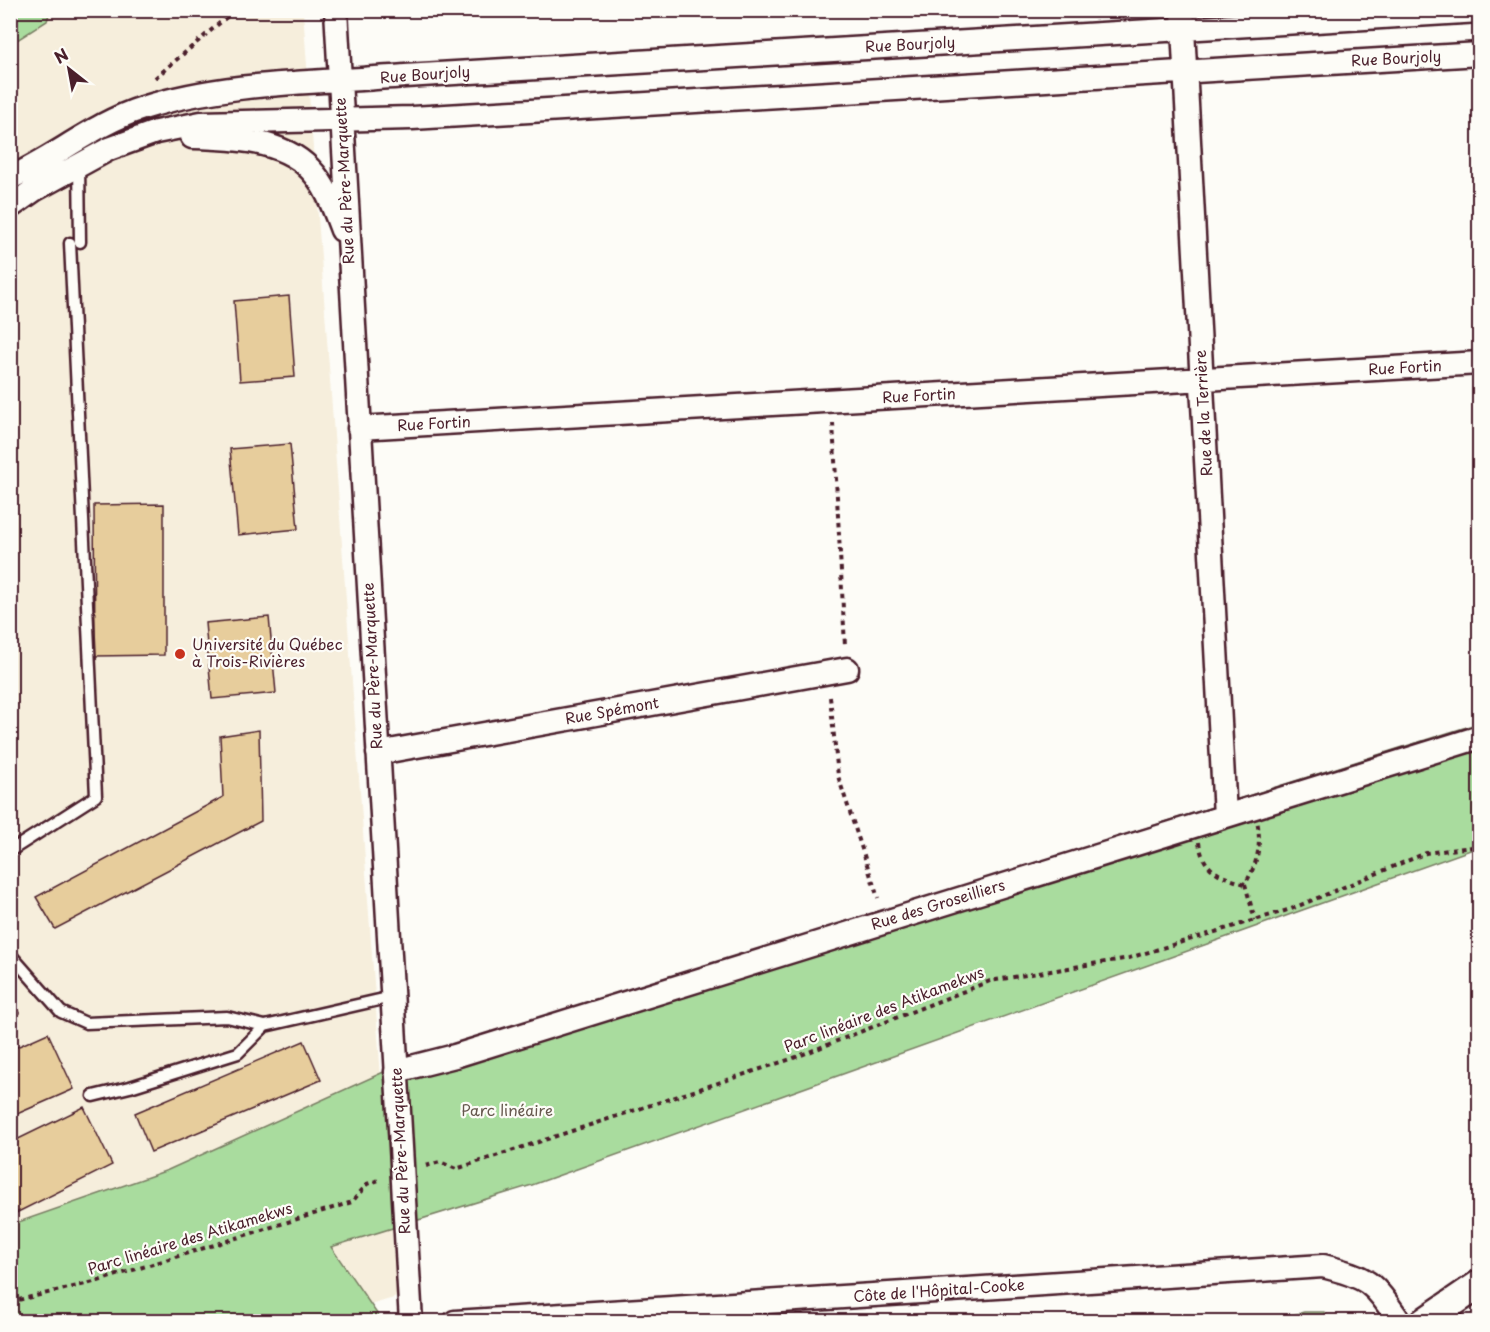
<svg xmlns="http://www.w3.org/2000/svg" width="1490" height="1332" viewBox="0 0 1490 1332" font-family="'Playpen Sans',sans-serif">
<rect width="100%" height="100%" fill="#fdfcf7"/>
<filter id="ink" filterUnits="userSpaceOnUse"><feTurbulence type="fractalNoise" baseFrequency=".0167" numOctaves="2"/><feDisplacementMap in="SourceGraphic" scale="12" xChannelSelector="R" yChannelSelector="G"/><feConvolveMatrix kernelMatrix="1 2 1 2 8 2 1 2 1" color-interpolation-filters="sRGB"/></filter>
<g filter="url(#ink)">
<!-- built -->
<path fill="#f6eedc" d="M10 11H303L397 1297 316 1321H11Z"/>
<!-- green -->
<path fill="#a9dc9e" stroke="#7a7e64" stroke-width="1.5" d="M11 10H50V11L47 21 11 44Z
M1479 723V847L532 1185 331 1247 382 1321H11L10 1225 168 1170 410 1060Z
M1304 1312H1324L1331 1321H1270Z
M1119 1317 1216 1320 1227 1321H1068Z"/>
<!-- building -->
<path fill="#e7cd9c" stroke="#4a1f2b" stroke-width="1.5" d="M289 296 295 377 240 381 234 301Z
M290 444 298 529 238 535 230 449Z
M164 504V655L95 656 94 505Z
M269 617 276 693 212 699 205 623Z
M259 730 261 821 55 929 36 897 223 797 220 736Z
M10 995 19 1013 10 1017Z
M48 1033 74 1089 10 1117V1050Z
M304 1041 321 1080 151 1152 135 1113Z
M84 1107 112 1165 10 1216V1143Z"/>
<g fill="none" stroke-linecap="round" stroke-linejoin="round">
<!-- service casing -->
<g stroke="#4a1f2b" stroke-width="15">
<path id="service" d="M79 164 80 242
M10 851 96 796 70 243
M10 954 61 1012 86 1023 227 1017 265 1026 392 997
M93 1096 130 1087 238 1053 265 1026"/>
</g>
<!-- minor casing -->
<g stroke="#4a1f2b" stroke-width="27">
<path id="minor" d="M336 10 411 1322
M1182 10 1225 816
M192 137C230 138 282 139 310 169 326 185 334 209 342 230
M10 178C56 157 95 123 143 108 226 81 319 83 405 76L1480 11
M10 207 34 190 109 149 156 132 201 123 412 118 1480 54
M359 428 1480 363
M378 753 847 669
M396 1071 455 1056 1480 737
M455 1322 1323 1266C1371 1278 1373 1283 1400 1322"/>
</g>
<!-- tertiary casing -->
<g stroke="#4a1f2b" stroke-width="32">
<path id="tertiary" d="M1424 1322 1480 1284"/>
</g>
<!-- path -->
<path stroke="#4a1f2b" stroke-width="4" stroke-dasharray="4.5 4.5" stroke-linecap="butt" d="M155 78 235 10
M833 423 845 646
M830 697 838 776 878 898
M1256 815C1262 843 1259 861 1245 884 1212 874 1200 867 1198 832L1225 816Z
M1245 884 1255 920
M426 1166 440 1162 456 1169 791 1059 990 981 1129 958 1291 909 1426 853 1480 846
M10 1302 98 1281 352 1202 367 1184 379 1180"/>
<!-- service -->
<use href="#service" stroke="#fdfcf7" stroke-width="10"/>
<!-- minor -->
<use href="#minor" stroke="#fdfcf7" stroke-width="22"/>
<!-- tertiary -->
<use href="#tertiary" stroke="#fdfcf7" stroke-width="27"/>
</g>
</g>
<!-- markers -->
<circle fill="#c8321e" stroke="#fdfcf7" stroke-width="2" cx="180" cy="654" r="6"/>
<g text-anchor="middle" stroke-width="4.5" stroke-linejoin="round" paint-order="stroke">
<!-- street labels -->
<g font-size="15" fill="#4a1f2b" stroke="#fdfcf7">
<text transform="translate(910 45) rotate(-3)" y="5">Rue Bourjoly</text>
<text transform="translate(1396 59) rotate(-3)" y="5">Rue Bourjoly</text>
<text transform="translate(425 75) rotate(-4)" y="5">Rue Bourjoly</text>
<text transform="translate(345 181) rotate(-93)" y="5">Rue du Père-Marquette</text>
<text transform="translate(1405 368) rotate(-3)" y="5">Rue Fortin</text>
<text transform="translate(919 396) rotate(-3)" y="5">Rue Fortin</text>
<text transform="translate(1204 413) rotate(-93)" y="5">Rue de la Terrière</text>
<text transform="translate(434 424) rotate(-3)" y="5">Rue Fortin</text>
<text transform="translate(373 666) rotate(-93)" y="5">Rue du Père-Marquette</text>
<text transform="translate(612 711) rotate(-10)" y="5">Rue Spémont</text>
<text transform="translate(938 905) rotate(-17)" y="5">Rue des Groseilliers</text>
<text transform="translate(884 1010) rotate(-21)" y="5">Parc linéaire des Atikamekws</text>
<text transform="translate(401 1151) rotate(-93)" y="5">Rue du Père-Marquette</text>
<text transform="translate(190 1239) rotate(-17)" y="5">Parc linéaire des Atikamekws</text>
<text transform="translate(939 1291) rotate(-4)" y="5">Côte de l'Hôpital-Cooke</text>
</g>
<!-- poi labels -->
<g font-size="15" fill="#4a1f2b" stroke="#fdfcf7" text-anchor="start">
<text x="192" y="650">Université du Québec<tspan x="192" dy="17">à Trois-Rivières</tspan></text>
</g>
<!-- park labels -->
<g font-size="15" fill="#66584e" stroke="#fdfcf7">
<text x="507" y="1116">Parc linéaire</text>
</g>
</g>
<!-- margin -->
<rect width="1490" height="1332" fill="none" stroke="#fdfcf7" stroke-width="36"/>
<rect x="18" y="18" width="1454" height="1296" fill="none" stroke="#4a1f2b" stroke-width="2" filter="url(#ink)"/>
<!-- north arrow -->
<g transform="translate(69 69) rotate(329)" stroke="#fdfcf7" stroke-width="4.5" paint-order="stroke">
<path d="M0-4.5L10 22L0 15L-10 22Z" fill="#4a1f2b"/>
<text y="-9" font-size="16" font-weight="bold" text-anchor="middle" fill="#4a1f2b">N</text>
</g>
</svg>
